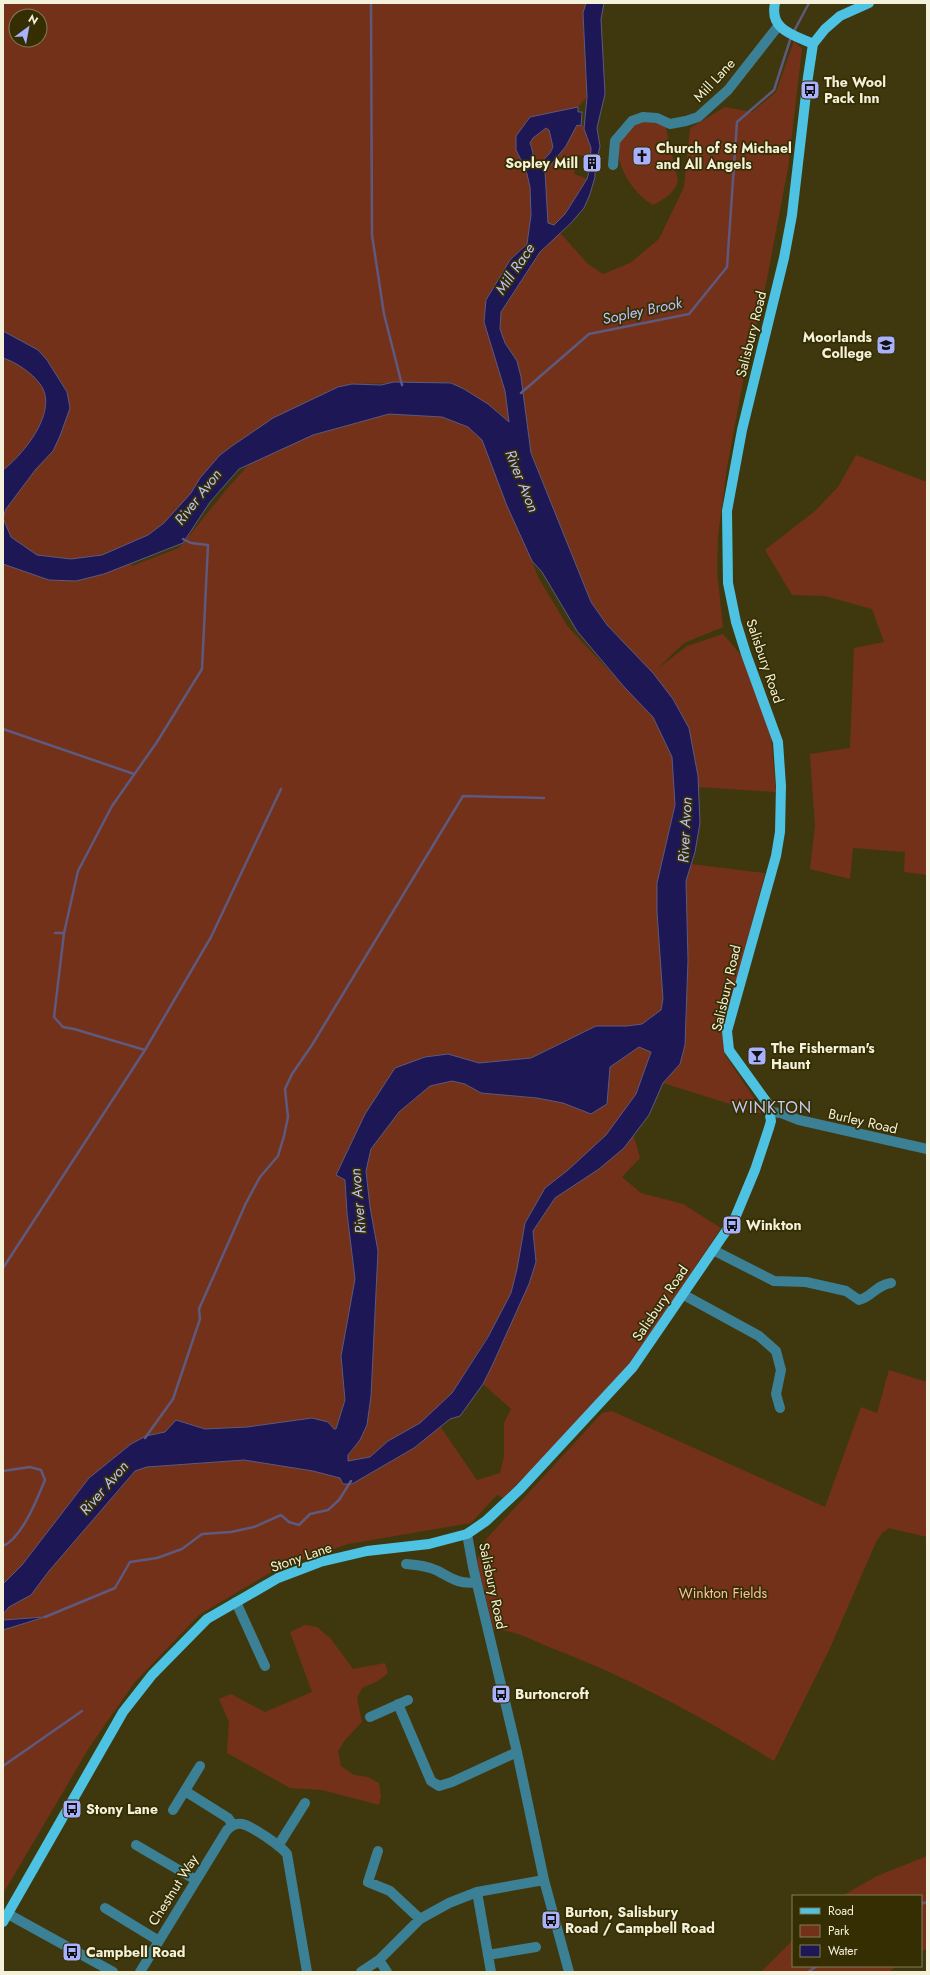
<svg xmlns="http://www.w3.org/2000/svg" width="930" height="1975" viewBox="0 0 930 1975" font-family="Jost,sans-serif">
<rect width="100%" height="100%" fill="#3f380e"/>
<!-- green -->
<path fill="#73311a" fill-rule="evenodd" d="M3 3H586L583 13 587 97 578 107 530 117 516 150 526 170 530 187 531 215 527 244 510 260 486 300 484 322 505 391 509 423 499 412 451 383 433 382 352 384 232 446C202 469 188 505 159 528 148 537 134 542 121 547L132 566 179 548 227 489 251 462 322 427 394 408 447 414 483 431 538 577 568 627 653 717 672 757 675 805 657 883V912L663 999 661 1010 642 1024 627 1026H596L531 1058 479 1063 448 1054 395 1068 365 1114 347 1151 345 1180 347 1213 355 1279 341 1356 345 1400 336 1429 312 1418 247 1427 205 1429 176 1420 165 1432 146 1436 131 1444 89 1478 22 1565 3 1584ZM16 16H40V40H16Z
M794 41 802 49 788 168 766 284 743 381 727 468 718 536 717 571 723 627 684 643 657 669 687 646 723 634 741 655 762 707 771 736 776 792 698 787V776L607 625 591 602 531 452 521 377 517 361 505 343 500 329 501 312 540 252 560 233 588 264 603 274 630 263 659 239 684 187 690 128 725 107 752 112 776 92Z
M645 121 665 124 678 181C675 193 664 199 653 205 632 192 617 168 617 142L631 127Z
M577 125 584 126 591 148V159L579 155 574 174 587 179 565 214 554 225 548 223 545 172 566 146Z
M546 128 549 130 553 147 550 153 537 167C532 159 534 152 530 143L533 138Z
M856 455 927 482V875L904 872 905 852 853 848 850 879 810 869 815 826 810 754 850 748 854 648 884 642 872 609 825 596 792 595 765 550 815 511 838 487Z
M691 864 765 873 723 1032 725 1055 756 1101 762 1114 663 1083 680 1064 685 1045 688 960 686 881Z
M639 1047 651 1052 636 1094 623 1114 635 1140 640 1158 622 1177 641 1193 683 1204 721 1228 632 1361 581 1419 503 1498 497 1495 471 1523 348 1544 278 1568 199 1615 135 1682 90 1746 3 1894V1630L43 1617 3 1620V1614L9 1607 31 1595 49 1571 135 1471 147 1467 244 1460 313 1471 340 1478 348 1455 353 1450 367 1425 371 1396 378 1251 370 1207 366 1171 371 1149 399 1112 430 1086 452 1081 465 1084 481 1093 537 1098 563 1103 591 1114 607 1104 610 1067ZM487 1337 500 1349 483 1384 511 1409 504 1423V1456L500 1473 477 1480 431 1413 452 1393Z
M889 1370 927 1382V1537L889 1528 882 1533 876 1542 830 1648 774 1761C703 1717 628 1677 549 1647 532 1640 513 1629 494 1630L477 1563 481 1547 488 1537 602 1413 612 1411 825 1507 861 1407 877 1413Z
M305 1625 317 1627 331 1639 353 1669 385 1663 388 1673 378 1681 362 1688 357 1698 362 1722 345 1740 338 1751 341 1766 354 1775 368 1777 379 1783 381 1796 379 1805 322 1790 290 1788 227 1753 229 1722 219 1699 231 1694 265 1712 312 1692 290 1632Z
M927 1856V1949L921 1951V1896H842L877 1876Z
M793 1940V1966H896L889 1972H761Z"/>
<!-- water -->
<path fill="#1d1855" stroke="#5e597d" fill-rule="evenodd" d="M586 3H604L601 19 605 94 597 128 600 146 595 169V177L590 194 584 208 571 223 540 252 501 312 500 329 505 343 517 361 521 377 531 453 591 602 607 625 653 673 673 699 689 728 698 776 700 823 695 852 686 881 688 960 685 1045 680 1064 663 1083 649 1115 624 1148 599 1169 555 1198 533 1231 536 1262 529 1284 492 1366 483 1384 460 1416 450 1419 414 1448 352 1484H343L340 1478 313 1471 244 1460 147 1467 135 1471 49 1571 31 1595 9 1607 3 1614V1584L22 1565 89 1478 131 1444 146 1436 165 1432 176 1420 205 1429 247 1427 312 1418 328 1422 334 1429H336L345 1400 341 1356 355 1279 347 1213 345 1180 336 1175 365 1114 395 1068 425 1057 448 1054 479 1063 531 1058 596 1026H627L642 1024 661 1010 663 999 657 912V883L675 805 672 757 653 717 625 688 577 631 542 572 532 561 507 506 482 440 468 427 442 417 389 414 313 435 239 469 210 502 183 543 104 574 76 581 49 580 3 564V470C23 455 60 410 40 384 32 373 16 362 3 358V331L38 350 47 360 67 392 70 408 60 436 53 451 36 469 6 509 3 518 11 537 37 555 71 559 102 555 148 535 164 523 191 493 200 478 220 455 232 446 273 418 338 387 352 384 381 385 394 382 451 383 464 389 488 404 509 422 505 391 484 322 486 300 510 260 527 244 531 215 530 187 526 170 516 150V136L530 117 578 107V112H582L581 126 577 125 566 146 545 172 548 223 554 225 565 214 587 179 590 168 591 148 584 129 587 97 583 13ZM546 128 549 130 553 147 550 153 537 167C532 159 534 152 530 143L533 138ZM639 1047 651 1052 636 1094 606 1135 568 1170 545 1188 525 1223 517 1269 511 1293 488 1337 452 1393 420 1423 388 1441 370 1457 348 1461V1455L360 1440 367 1425 371 1396 378 1251 370 1207 366 1171 371 1149 399 1112 430 1086 452 1081 465 1084 481 1093 537 1098 563 1103 591 1114 607 1104 610 1067Z
M45 1617 3 1630V1620Z"/>
<g fill="none" stroke-linecap="round" stroke-linejoin="round">
<!-- stream -->
<path stroke="#5e597d" stroke-width="2.5" d="M371 3 372 235 384 314 402 385
M793 33 809 3
M521 393 589 334 689 314 727 267 737 122 774 90 791 37
M3 729 134 774
M55 933H64
M145 1050 74 1029 63 1027 54 1017 64 933 78 871 112 806 157 742 202 669 208 545 191 543 183 539
M3 1268 145 1050 211 937 281 789
M145 1438 173 1399 200 1319 199 1309 246 1203 260 1177 278 1156 284 1136 288 1117 285 1089 292 1074 312 1045 463 796 544 798
M3 1471 30 1467 41 1470 45 1480C37 1499 22 1538 3 1546
M45 1617 115 1588 130 1562 157 1558 182 1549 202 1534 231 1532 254 1527 281 1515 289 1522 299 1525 310 1514 328 1510 339 1500 351 1481
M3 1766 82 1711
M921 1904 927 1902
M808 1972 817 1966"/>
<!-- minor -->
<path stroke="#3b8094" stroke-width="10" d="M613 165 615 141 632 121 643 117 657 118 670 124 686 121 698 117 728 90 779 25
M770 1112 781 1113 799 1120 927 1149
M713 1250 774 1281 806 1282 846 1291 859 1300C872 1297 876 1285 891 1283
M684 1295 759 1336 776 1351 781 1370 776 1394 780 1408
M467 1534 473 1567 517 1752 544 1880 569 1972
M406 1564C417 1565 428 1566 438 1571 451 1578 460 1585 476 1582
M236 1602 265 1666
M398 1704 431 1781 439 1786 452 1782 517 1752
M370 1717 408 1700
M185 1791 228 1818 233 1825
M173 1810 200 1766
M136 1845 196 1880
M278 1846 305 1803
M378 1851 368 1882 390 1891 420 1919
M477 1892 491 1972
M105 1908 159 1941
M8 1914 113 1972
M488 1955 536 1947
M379 1960 387 1972
M140 1972 227 1830C231 1826 236 1823 242 1824 252 1826 281 1846 287 1854L307 1972
M361 1972 379 1960 420 1919 449 1903 477 1892 544 1880"/>
<!-- major -->
<path stroke="#4dc2e3" stroke-width="10" d="M775 3C769 30 794 35 813 44
M3 1922 123 1712 152 1675 207 1619 278 1578 320 1562 367 1551 429 1544 467 1534 486 1521 520 1489 633 1367 735 1218 755 1170 769 1128 771 1121 768 1104 729 1050 727 1031 776 856 780 832 781 786 778 742 746 654 736 622 728 583 727 511 742 430 784 258 792 215 808 77 813 44 825 29 840 16 869 3"/>
</g>
<!-- icons -->
<defs>
<g id="bus-square" transform="scale(1)"><rect x="-9" y="-9" width="18" height="18" rx="4" fill="#a9b0fc" stroke="#352e03"/><path d="M-5-6H5V4H4V6H2V4H-2V6H-4V4H-5ZM-3.5-4V0h7V-4ZM-3.5 1.2v1.5H-2V1.2ZM2 1.2v1.5H3.5V1.2Z" fill="#111"/></g>
<g id="church-square" transform="scale(1)"><rect x="-9" y="-9" width="18" height="18" rx="4" fill="#a9b0fc" stroke="#352e03"/><path d="M-1.2-6h2.4v3.5h3.3v2.4h-3.3V6h-2.4V-.1h-3.3v-2.4h3.3Z" fill="#111"/></g>
<g id="building-square" transform="scale(1)"><rect x="-9" y="-9" width="18" height="18" rx="4" fill="#a9b0fc" stroke="#352e03"/><path d="M-4-6H4V6H1V3H-1V6H-4ZM-2.5-4.3h1.7v1.8h-1.7ZM.8-4.3h1.7v1.8H.8ZM-2.5-1h1.7V.8h-1.7ZM.8-1h1.7V.8H.8Z" fill="#111"/></g>
<g id="school-square" transform="scale(1)"><rect x="-9" y="-9" width="18" height="18" rx="4" fill="#a9b0fc" stroke="#352e03"/><path d="M0-5L7-2L0 1L-7-2ZM-4 1L0 2.5L4 1V4Q0 6-4 4Z" fill="#111"/></g>
<g id="bar-square" transform="scale(1)"><rect x="-9" y="-9" width="18" height="18" rx="4" fill="#a9b0fc" stroke="#352e03"/><path d="M-6-5H6L.8 .8V4.5H3.5V6h-7V4.5H-.8V.8Z" fill="#111"/></g>
</defs>
<g fill-rule="evenodd">
<use href="#bus-square" x="810" y="90"/>
<use href="#church-square" x="642" y="156"/>
<use href="#building-square" x="592" y="163"/>
<use href="#school-square" x="886" y="345"/>
<use href="#bar-square" x="757" y="1056"/>
<use href="#bus-square" x="732" y="1225"/>
<use href="#bus-square" x="501" y="1694"/>
<use href="#bus-square" x="72" y="1809"/>
<use href="#bus-square" x="551" y="1920"/>
<use href="#bus-square" x="72" y="1952"/>
</g>
<g text-anchor="middle" stroke-width="3.5" stroke-linejoin="round" paint-order="stroke">
<!-- street labels -->
<g font-size="14" fill="#f4f1db" stroke="#352e03">
<text transform="translate(714 80) rotate(-47)" y="5">Mill Lane</text>
<text transform="translate(751 334) rotate(-76)" y="5">Salisbury Road</text>
<text transform="translate(765 661) rotate(71)" y="5">Salisbury Road</text>
<text transform="translate(726 988) rotate(-77)" y="5">Salisbury Road</text>
<text transform="translate(863 1121) rotate(13)" y="5">Burley Road</text>
<text transform="translate(660 1303) rotate(-56)" y="5">Salisbury Road</text>
<text transform="translate(301 1557) rotate(-19)" y="5">Stony Lane</text>
<text transform="translate(493 1586) rotate(78)" y="5">Salisbury Road</text>
<text transform="translate(173 1890) rotate(-58)" y="5">Chestnut Way</text>
</g>
<!-- poi labels -->
<g font-size="14" font-weight="bold" fill="#f4f1db" stroke="#352e03" text-anchor="start">
<text x="824" y="87">The Wool<tspan x="824" dy="16">Pack Inn</tspan></text>
<text x="656" y="153">Church of St Michael<tspan x="656" dy="16">and All Angels</tspan></text>
<text x="578" y="168" text-anchor="end">Sopley Mill</text>
<text x="872" y="342" text-anchor="end">Moorlands<tspan x="872" dy="16">College</tspan></text>
<text x="771" y="1053">The Fisherman's<tspan x="771" dy="16">Haunt</tspan></text>
<text x="746" y="1230">Winkton</text>
<text x="515" y="1699">Burtoncroft</text>
<text x="86" y="1814">Stony Lane</text>
<text x="565" y="1917">Burton, Salisbury<tspan x="565" dy="16">Road / Campbell Road</tspan></text>
<text x="86" y="1957">Campbell Road</text>
</g>
<!-- park labels -->
<g font-size="14" fill="#ffbea7" stroke="#352e03">
<text x="723" y="1598">Winkton Fields</text>
</g>
<!-- water labels -->
<g font-size="15" font-style="italic" fill="#bbc1fb" stroke="#352e03">
<text transform="translate(515 269) rotate(-56)" y="5">Mill Race</text>
<text transform="translate(642 311) rotate(-12)" y="5">Sopley Brook</text>
<text transform="translate(522 481) rotate(68)" y="5">River Avon</text>
<text transform="translate(198 497) rotate(-52)" y="5">River Avon</text>
<text transform="translate(685 830) rotate(-87)" y="5">River Avon</text>
<text transform="translate(358 1201) rotate(-95)" y="5">River Avon</text>
<text transform="translate(104 1488) rotate(-49)" y="5">River Avon</text>
</g>
<!-- quarter labels -->
<g font-size="16" letter-spacing="1" fill="#c5cbf6" stroke="#352e03">
<text x="772" y="1113">WINKTON</text>
</g>
</g>
<!-- border -->
<rect width="930" height="1975" fill="none" stroke="#f4f1db" stroke-width="8"/>
<!-- legend -->
<rect x="792" y="1895" width="130" height="72" fill="#352e03" stroke="#817c59"/>
<rect x="800" y="1908" width="20" height="6" fill="#4dc2e3" stroke="#817c59"/>
<text x="828" y="1915" font-size="12" fill="#f4f1db">Road</text>
<rect x="800" y="1925" width="20" height="12" fill="#73311a" stroke="#817c59"/>
<text x="828" y="1935" font-size="12" fill="#f4f1db">Park</text>
<rect x="800" y="1945" width="20" height="12" fill="#1d1855" stroke="#817c59"/>
<text x="828" y="1955" font-size="12" fill="#f4f1db">Water</text>
<!-- north arrow -->
<g transform="translate(28 28) rotate(32)"><circle r="19" fill="#352e03" stroke="#817c59"/>
<path d="M0-3L7 15L0 10L-7 15Z" fill="#a9b0fc"/>
<text y="-6" font-size="11" font-weight="bold" text-anchor="middle" fill="#f4f1db">N</text>
</g>
</svg>
